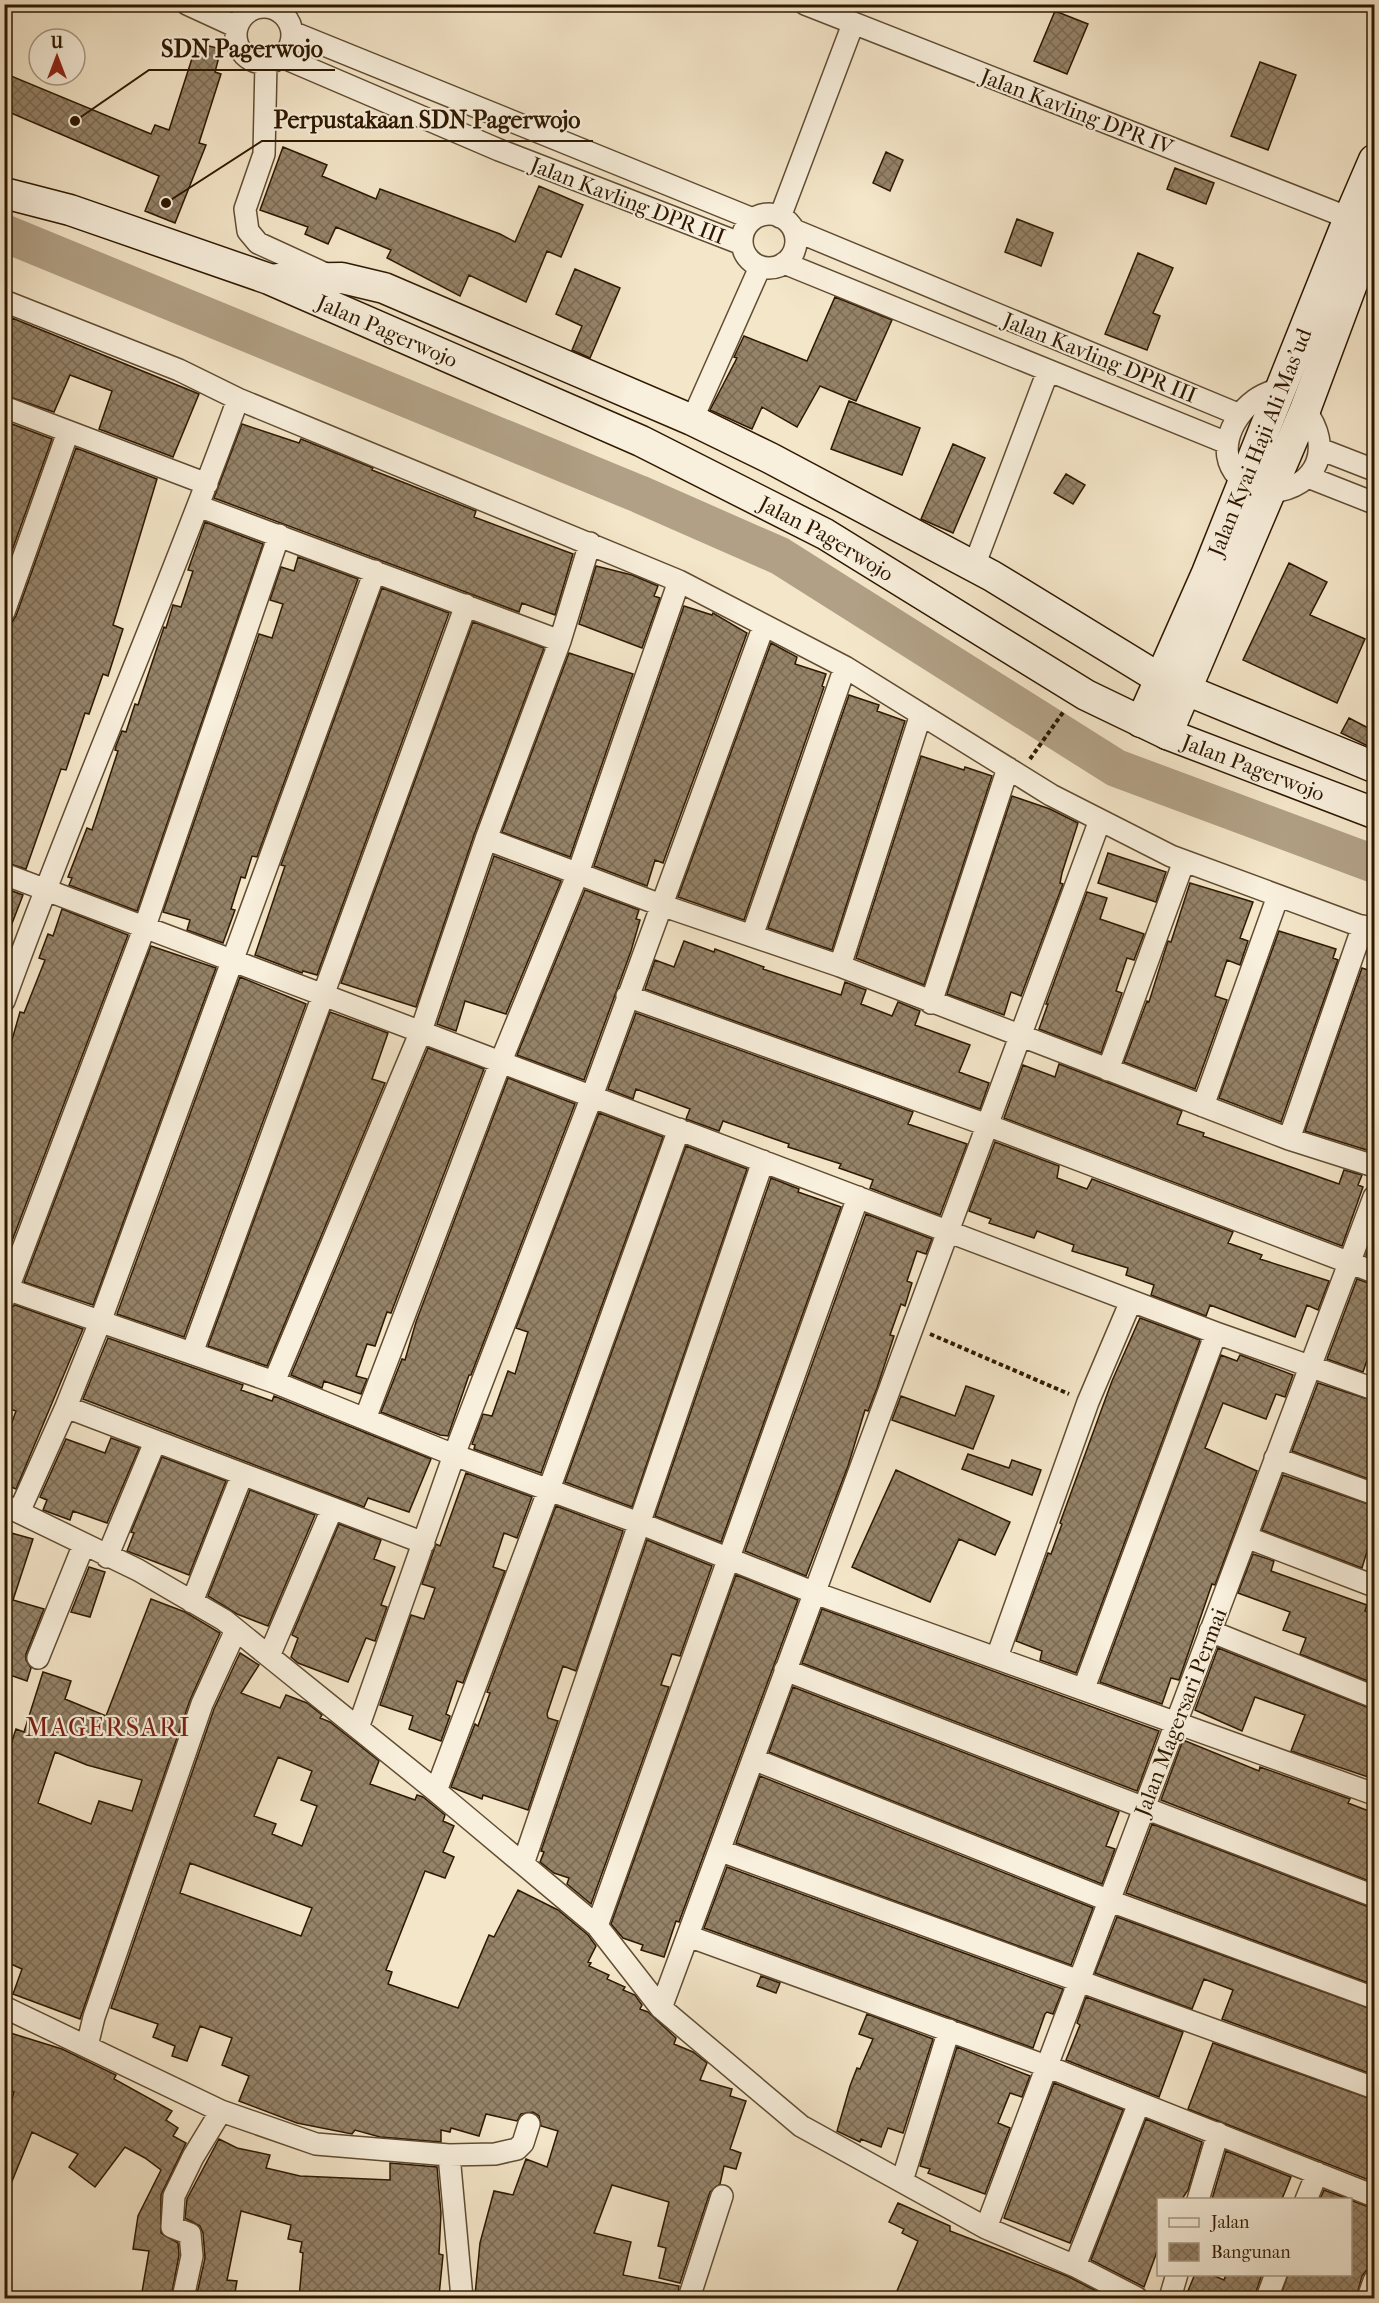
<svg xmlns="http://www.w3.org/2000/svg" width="1379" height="2303" viewBox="0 0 1379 2303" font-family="'IM FELL French Canon',serif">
<defs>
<pattern id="building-cross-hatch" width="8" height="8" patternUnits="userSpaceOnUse" patternTransform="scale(1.5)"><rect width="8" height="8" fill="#958369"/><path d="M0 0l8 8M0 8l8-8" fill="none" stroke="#7a6a54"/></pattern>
</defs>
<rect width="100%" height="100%" fill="#f4e6c9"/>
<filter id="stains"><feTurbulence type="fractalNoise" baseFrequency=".00333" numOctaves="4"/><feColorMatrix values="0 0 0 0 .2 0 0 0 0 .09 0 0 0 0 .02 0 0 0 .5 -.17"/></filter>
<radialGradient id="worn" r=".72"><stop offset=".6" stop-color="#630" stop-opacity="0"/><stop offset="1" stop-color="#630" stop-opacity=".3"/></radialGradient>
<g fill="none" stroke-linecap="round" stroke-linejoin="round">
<!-- river -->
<path stroke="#b1a085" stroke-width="38" d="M4 233 639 494 780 556 1116 768 1374 864"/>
</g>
<!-- building -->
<path fill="url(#building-cross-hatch)" stroke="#2e1800" stroke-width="1.5" fill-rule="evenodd" d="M1055 11 1088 24 1067 74 1034 61Z
M197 43 221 49 215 72 221 74 199 143 206 145 175 223 145 211 159 176 4 110V73L151 134 155 125 169 130Z
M1260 62 1296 75 1268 150 1231 136Z
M283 147 327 165 322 176 376 199 380 189 500 234 515 242 539 186 583 205 561 257 547 251 526 302 469 275 460 296 387 258 391 250 336 227 328 244 305 234 308 227 260 210Z
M886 152 903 160 890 191 873 183Z
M1175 168 1214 183 1206 204 1167 189Z
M1017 219 1053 233 1041 266 1005 252Z
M1138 253 1173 268 1153 313 1160 316 1147 350 1105 334Z
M575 269 620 288 590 358 572 350 582 326 556 314Z
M835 297 892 320 856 401 820 386 797 427 762 407 752 429 710 410 737 358 734 357 744 336 807 361Z
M12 318 199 394 173 457 99 429 112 391 70 375 54 412 4 395V337Z
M849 401 920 428 902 475 831 449Z
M4 421 52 439 4 573Z
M242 424 299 443 301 439 373 468 372 470 476 511 474 517 573 554 555 615 522 603 519 612 214 498Z
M953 444 985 458 953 533 921 519Z
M76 448 157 479 113 625 123 629 108 676 103 674 89 714 85 713 66 770 61 769 26 869 4 862V624L12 622 16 616Z
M1066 474 1085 485 1073 504 1054 493Z
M205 522 263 544 137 911 69 885 72 878 68 877 87 828 92 830 118 751 115 750 116 746 122 731 126 732 135 704 138 705 164 627 166 628 173 605 181 607 193 571 188 570Z
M298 557 358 579 257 857 252 856 245 878 241 877 231 909 235 910 223 943 187 930 190 920 163 912 259 634 272 638 283 604 270 600 281 567 294 571Z
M1289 563 1327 582 1310 615 1365 639 1337 703 1243 660Z
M596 566 632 575 658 586 654 596 660 598 642 648 579 624Z
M382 588 449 613 317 975 303 971 302 973 255 955 285 866 281 865Z
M684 606 712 615 713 613 747 633 663 863 655 860 647 886 594 866Z
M473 622 544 648 474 835 416 1007 341 983Z
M771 643 797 657 795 664 826 674 822 686 824 687 744 920 678 897Z
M569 653 633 674 570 857 502 832Z
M849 695 879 705 877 711 905 721 832 950 768 928Z
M1349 718 1374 731V749L1341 733Z
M921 756 964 770 965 767 992 776 924 985 856 958Z
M1012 796 1050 809 1078 823 1062 873 1060 883 1063 884 1021 996 1011 992 1004 1015 947 994Z
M1108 853 1166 872 1156 902 1098 883Z
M494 856 561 881 506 1014 465 1001 456 1031 437 1024Z
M1190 883 1253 902 1240 938 1248 941 1240 965 1227 960 1215 996 1227 1000 1195 1089 1124 1062 1147 1001 1149 1002 1168 941 1171 942Z
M4 888 23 895 6 939 4 938Z
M585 890 639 910 636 919 640 920 631 951 584 1080 517 1055Z
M1087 892 1107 898 1100 919 1144 934 1134 960 1127 958 1116 991 1122 993 1101 1053 1039 1029 1048 1004H1046Z
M62 909 128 935 4 1262V1166L11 1146 4 1143V1071L9 1058 7 1057 20 1012 24 1013 45 960 39 958 48 934 53 936Z
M1279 931 1336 949 1333 958 1338 960 1281 1122 1219 1098Z
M684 941 714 952 715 949 764 967 763 969 841 995 845 982 866 990 861 1004 892 1016 898 1002 920 1011 915 1025 970 1045 959 1072 989 1083 980 1109 645 989 655 960 674 967Z
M151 946 216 968 93 1305 24 1282Z
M1362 968 1374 972V1137L1370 1151 1305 1131Z
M240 977 306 1004 184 1337 117 1314Z
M330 1012 388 1033 372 1079 385 1083 267 1366 208 1346Z
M636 1013 913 1112 908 1124 967 1144 940 1215 870 1188 873 1180 839 1168 841 1164 788 1147 789 1144 723 1121 719 1131 686 1119 690 1109 636 1089 633 1099 608 1089Z
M428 1048 484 1069 391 1313 387 1312 375 1346 367 1344 356 1376 367 1379 361 1394 324 1381 322 1388 291 1375Z
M1059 1064 1182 1111 1177 1124 1204 1133 1203 1136 1339 1184 1344 1170 1362 1175 1358 1185 1363 1187 1342 1246 1004 1118 1023 1065 1055 1077Z
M508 1078 575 1104 471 1375H469L448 1436 440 1435 381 1412 402 1359 405 1360 416 1322Z
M599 1113 663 1137 541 1473 474 1449 475 1445 472 1444 483 1414 492 1416 508 1371 515 1374 528 1332 516 1328Z
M995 1142 1059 1166 1057 1178 1087 1189 1092 1179 1233 1232 1228 1243 1262 1255 1260 1259 1329 1281 1318 1310 1307 1305 1295 1337 1210 1305 1206 1316 1151 1295 1154 1285 1126 1275 1128 1268 1072 1251 1074 1245 1037 1231 1034 1238 989 1223 991 1219 969 1211Z
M686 1146 747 1169 632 1507 565 1482Z
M771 1178 799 1189 798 1192 841 1207 721 1542 655 1516Z
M866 1214 932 1239 926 1254 917 1251 907 1281 912 1283 905 1306 901 1304 890 1335 894 1336 877 1388 868 1411 865 1410 848 1466 806 1576 745 1551Z
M1374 1232V1259L1366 1255Z
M1357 1279 1374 1285V1363L1367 1360 1363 1372 1327 1359Z
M15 1305 83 1329 16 1489 4 1484V1444L16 1411 4 1407V1312Z
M1140 1318 1200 1340 1076 1673 1040 1660 1042 1651 1016 1641 1048 1553 1051 1554 1062 1524 1060 1523 1112 1381Z
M108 1338 243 1385 241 1390 272 1401 274 1396 431 1459 409 1512 368 1498 364 1507 83 1399Z
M1221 1355 1237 1361 1240 1355 1293 1375 1285 1397 1276 1394 1266 1419 1223 1403 1205 1448 1257 1471 1215 1585 1212 1584 1179 1680 1171 1678 1162 1704 1100 1682Z
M1318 1383 1374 1401V1481L1292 1451Z
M966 1386 994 1396 973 1449 892 1420 901 1396 955 1416Z
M111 1438 139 1448 107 1523 73 1511 70 1520 43 1510 47 1500 40 1497 66 1439 105 1453Z
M968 1454 1009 1468 1012 1460 1041 1470 1032 1495 962 1469Z
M162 1457 226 1481 189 1575 127 1551 134 1533 131 1532Z
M896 1470 1010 1522 995 1555 959 1539 930 1602 852 1567Z
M466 1473 532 1497 517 1538 504 1533 493 1567 505 1571 463 1683 457 1681 446 1714 450 1716 441 1741 409 1729 413 1716 380 1705 411 1615 424 1619 435 1588 422 1584 436 1544 440 1546Z
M1283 1475 1374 1506V1528L1362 1568 1262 1530Z
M250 1490 315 1515 268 1626 237 1614 208 1596Z
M556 1506 623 1531 576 1671 563 1666 547 1714 548 1718 558 1721 528 1810 483 1795 482 1799 451 1787 475 1724 478 1726 490 1693 487 1692Z
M339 1524 381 1540 374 1559 395 1567 381 1605 387 1607 375 1641 366 1638 348 1682 298 1663 291 1657 298 1638 292 1635Z
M4 1531 33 1539 13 1600 44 1609 26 1654V1660L31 1668 27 1681 4 1673Z
M647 1540 712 1566 680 1656 672 1654 661 1685 669 1687 591 1904 567 1884 569 1878 554 1873 540 1862 544 1852 541 1851Z
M1253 1554 1274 1561 1271 1571 1367 1605 1365 1611 1374 1614V1662L1368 1681 1300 1654 1306 1638 1283 1630 1290 1612 1238 1593Z
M89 1567 105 1572 90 1617 71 1612Z
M736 1575 798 1600 679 1922 676 1921 664 1957 641 1950 643 1945 623 1938 611 1924Z
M151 1599 185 1612 220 1633 190 1700 80 2019 13 1994 22 1969 4 1961V1765L16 1729 24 1732 43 1672 71 1681 65 1699 106 1716ZM55 1752 87 1765 142 1780 132 1811 99 1801 91 1824 38 1803Z
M822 1609 1159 1731 1137 1791 802 1663Z
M1218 1648 1374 1710V1779L1291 1751 1305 1715 1255 1697 1242 1731 1195 1710Z
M240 1653 259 1665 241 1693 280 1708 286 1695 307 1703 322 1715 320 1718 330 1722 379 1761 370 1784 415 1800 417 1795 423 1797 445 1815 443 1821 454 1826 443 1852 454 1857 445 1878 425 1871 386 1970 392 1972 388 1984 458 2008 489 1935 494 1937 518 1890 558 1910 588 1935 596 1946 588 1962 591 1963 589 1966 609 1975 607 1979 625 1987 623 1990 635 1995 642 2005 640 2009 648 2012 676 2038 674 2044 693 2052 707 2063 700 2080 732 2089 730 2096 746 2101 730 2149 741 2153 736 2169 724 2166 720 2184 710 2192 680 2283 659 2278 666 2248 658 2246 669 2202 612 2185 594 2233 631 2242 623 2275 679 2286 677 2298H625L557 2292V2297L475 2295 480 2243 494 2191 513 2195 526 2159 547 2167 558 2131 541 2126 539 2116 533 2112 521 2114 517 2121 486 2114 479 2136 451 2128 450 2132 441 2130V2142L380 2137 355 2130 352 2134 297 2123 239 2101 249 2076 222 2065 232 2038 200 2026 187 2061 172 2056 175 2046 153 2037 158 2024 111 2008 214 1709ZM278 1757 312 1771 301 1800 317 1806 302 1846 272 1834 276 1824 254 1816ZM190 1863 312 1908 301 1936 180 1893Z
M793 1687 1119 1812 1106 1846 1115 1849 1102 1884 769 1752Z
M1183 1740 1259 1771 1260 1767 1350 1799 1348 1803 1374 1813V1883L1161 1800Z
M760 1776 1093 1908 1071 1965 736 1843Z
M1152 1824 1374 1909V1985L1126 1893Z
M727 1867 1063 1989 1053 2014 1047 2012 1045 2014 1033 2048 704 1928Z
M1117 1917 1374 2010V2075L1222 2019 1233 1990 1204 1979 1192 2009 1095 1973Z
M761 1976 780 1983 776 1993 757 1986Z
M1086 1997 1183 2032 1159 2097 1066 2060 1080 2025 1077 2023Z
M867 2014 933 2039 903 2133 888 2128 881 2147 861 2139 860 2142 837 2131 850 2086 857 2068 860 2069 873 2039 859 2034Z
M4 2031 62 2049 116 2075 114 2079 172 2111 166 2120 178 2128 173 2136 186 2143 161 2195V2233L178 2243 179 2255 171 2298H141L149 2251 133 2249 138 2216 161 2170 145 2158 125 2147 95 2187 69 2167 78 2154 32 2132 4 2201V2125L14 2092 4 2089Z
M1213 2043 1374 2100V2182L1188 2109Z
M957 2047 1030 2076 1022 2097 1010 2093 998 2123 1010 2128 985 2194 928 2173 930 2169 920 2166Z
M1054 2083 1123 2110 1070 2243 1004 2218Z
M1146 2119 1202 2142 1188 2190 1182 2199H1158V2249L1144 2287 1091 2260Z
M219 2139 237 2148 270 2155 266 2168 300 2176 390 2180V2163L437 2167 441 2213 439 2254 443 2255 439 2296 299 2298 303 2253 300 2252 302 2242 288 2239 291 2225 241 2211 227 2280 237 2281 234 2298H196L205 2258 203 2233 200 2226 185 2218 187 2199Z
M1226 2151 1291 2177 1282 2199H1212Z
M1324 2190 1348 2199H1320Z
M1350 2200 1374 2209V2269L1366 2271 1362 2276 1356 2298H1280L1288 2274H1350Z
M898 2203 950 2226V2231L1067 2276 1110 2298H894L918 2241 902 2233 904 2229 889 2222Z
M1195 2274H1210L1224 2280 1226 2274H1262L1254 2298H1185Z"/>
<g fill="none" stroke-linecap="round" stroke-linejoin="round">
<!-- street casing -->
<g stroke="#604c32" stroke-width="24">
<path id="street" d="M187 4 237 27
M805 4 1349 218
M236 35a28 28 0 1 1 56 0a28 28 0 1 1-56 0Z
M292 32 753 219
M282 57 499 150 742 244
M266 63 264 154 245 209 248 231 258 243 330 276
M742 241a27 27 0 1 1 54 0a27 27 0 1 1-54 0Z
M780 217 853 24
M794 230 1240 415
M784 263 1227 443
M4 301 179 370 238 399 679 581 845 667 1051 795 1171 856 1374 931
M4 407 207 484
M692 420 760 267
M1320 449 1374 470
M1308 477 1374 503
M1243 481C1214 458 1229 419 1255 400 1263 394 1272 391 1282 388
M1271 492C1319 487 1333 447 1305 410
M198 506 560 641
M974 566 1048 371
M4 612 68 432
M486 839 661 905 840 966 1289 1139 1374 1166
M4 874 1216 1333 1374 1389
M752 936 845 667
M840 966 921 714
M627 996 987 1125 1374 1272
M4 1001C77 798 165 601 238 399
M931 1003 1008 768
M1108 1070 1184 861
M1203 1106 1278 896
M1289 1139 1363 926
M4 1288 274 1382 454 1455 639 1523 815 1593 1374 1794
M4 1299 144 929 279 535
M192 1353 466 605
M274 1382 421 1031 486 839 560 641 590 543
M66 1407 424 1543
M365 1419 501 1061 578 873 679 581
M1275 1458 1374 1494
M4 1505 138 1570 224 1620 436 1791 597 1926 661 2008 801 2126 986 2228 1075 2266 1137 2298
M19 1512 66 1407 100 1322 375 571
M1246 1537 1374 1586
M107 1557 155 1442
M192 1602 242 1475
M1210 1631 1374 1697
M269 1656 332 1509
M997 1657 1088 1402 1131 1301
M38 1658 84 1544
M785 1670 1374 1896
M1084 1688 1216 1333
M358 1728 454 1455 592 1096 764 625
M753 1759 1110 1901 1374 1998
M436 1791 548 1492 679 1129
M721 1851 1374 2088
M523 1864 763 1161
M597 1926 858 1197
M688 1936 1046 2066 1374 2196
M4 2007 221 2111 316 2144 449 2155 495 2154 517 2149 523 2143 529 2124
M661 2008 1100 820
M87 2046 94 2017 202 1704 236 1630
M449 2155 462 2298
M902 2181 949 2030
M1198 2200 1218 2133
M1306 2200 1317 2173
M986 2228 1374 1197
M1075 2266 1139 2103
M183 2298 192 2256 190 2234 172 2227 174 2196 193 2157 221 2111
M689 2298 722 2196
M1170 2298 1177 2274
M1267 2298 1276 2274
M1368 2298 1374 2281"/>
</g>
<!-- secondary casing -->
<g stroke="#2e1800" stroke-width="33">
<g id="secondary">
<path id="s1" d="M4 193 70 210 269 279 641 441 825 534 1086 695 1167 734 1374 813"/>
<path d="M278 279 342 278 384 288 692 420 770 458 992 576 1162 680 1374 767"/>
<path id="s2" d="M1141 722 1207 573 1349 218 1374 160"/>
<path d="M1167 734 1305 410 1374 225"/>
</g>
</g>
<!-- path -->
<path stroke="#2e1800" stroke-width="4" stroke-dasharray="4.5 3" stroke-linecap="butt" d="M1030 759 1064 711
M930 1334 1069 1394"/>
<!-- street -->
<use href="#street" stroke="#f8efdc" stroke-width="21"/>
<!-- secondary -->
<use href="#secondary" stroke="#f8efdc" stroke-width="30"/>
</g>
<g text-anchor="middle" stroke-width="4.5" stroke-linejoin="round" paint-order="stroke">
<!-- street labels -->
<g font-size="22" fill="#2e1800" stroke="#f8efdc">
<text transform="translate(1077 111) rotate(21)" y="8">Jalan Kavling DPR IV</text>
<text transform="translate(628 200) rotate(21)" y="8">Jalan Kavling DPR III</text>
<text dy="8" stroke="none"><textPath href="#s1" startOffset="408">Jalan Pagerwojo</textPath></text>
<text transform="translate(1100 357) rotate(22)" y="8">Jalan Kavling DPR III</text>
<text dy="8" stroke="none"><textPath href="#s2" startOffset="304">Jalan Kyai Haji Ali Mas'ud</textPath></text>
<text dy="8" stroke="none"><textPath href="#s1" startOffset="894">Jalan Pagerwojo</textPath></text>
<text dy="8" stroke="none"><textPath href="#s1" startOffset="1380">Jalan Pagerwojo</textPath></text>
<text transform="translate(1180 1712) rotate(-69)" y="8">Jalan Magersari Permai</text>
</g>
<!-- quarter labels -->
<g font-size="26" letter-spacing="1.5" fill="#7a1f14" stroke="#f8efdc">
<text x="108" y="1736">MAGERSARI</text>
</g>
</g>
<!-- callouts -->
<path fill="none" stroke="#2e1800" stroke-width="2" d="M75 121L149 70H335M166 203L262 141H593"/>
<g fill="#2e1800" stroke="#f8efdc" stroke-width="2">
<circle cx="75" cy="121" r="6"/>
<circle cx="166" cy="203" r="6"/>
</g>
<g font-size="24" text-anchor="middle" font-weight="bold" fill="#2e1800" stroke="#f8efdc" stroke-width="4.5" stroke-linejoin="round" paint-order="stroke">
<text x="242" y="57">SDN Pagerwojo</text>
<text x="427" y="128">Perpustakaan SDN Pagerwojo</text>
</g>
<!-- margin -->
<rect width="1379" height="2303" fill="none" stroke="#f4e6c9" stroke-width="24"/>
<rect x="6" y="6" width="1367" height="2291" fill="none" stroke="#2e1800" stroke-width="3"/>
<rect x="12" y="12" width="1355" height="2279" fill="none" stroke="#2e1800" stroke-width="1.5"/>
<!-- legend -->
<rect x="1157" y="2198" width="195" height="78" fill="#f8efdc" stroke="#a79984" stroke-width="1.5"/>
<rect x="1169" y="2218" width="30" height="9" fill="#f8efdc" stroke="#a79984" stroke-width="1.5"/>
<text x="1211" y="2228" font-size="18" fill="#2e1800">Jalan</text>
<rect x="1169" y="2243" width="30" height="18" fill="url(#building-cross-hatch)" stroke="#a79984" stroke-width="1.5"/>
<text x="1211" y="2258" font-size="18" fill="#2e1800">Bangunan</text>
<!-- north arrow -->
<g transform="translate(57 57)"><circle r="28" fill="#f8efdc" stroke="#a79984" stroke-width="1.5"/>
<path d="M0-4.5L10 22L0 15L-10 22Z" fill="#8f2418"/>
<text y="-9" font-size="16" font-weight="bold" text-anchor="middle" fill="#2e1800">U</text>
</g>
<rect width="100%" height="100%" filter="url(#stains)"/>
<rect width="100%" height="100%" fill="url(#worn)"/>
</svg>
